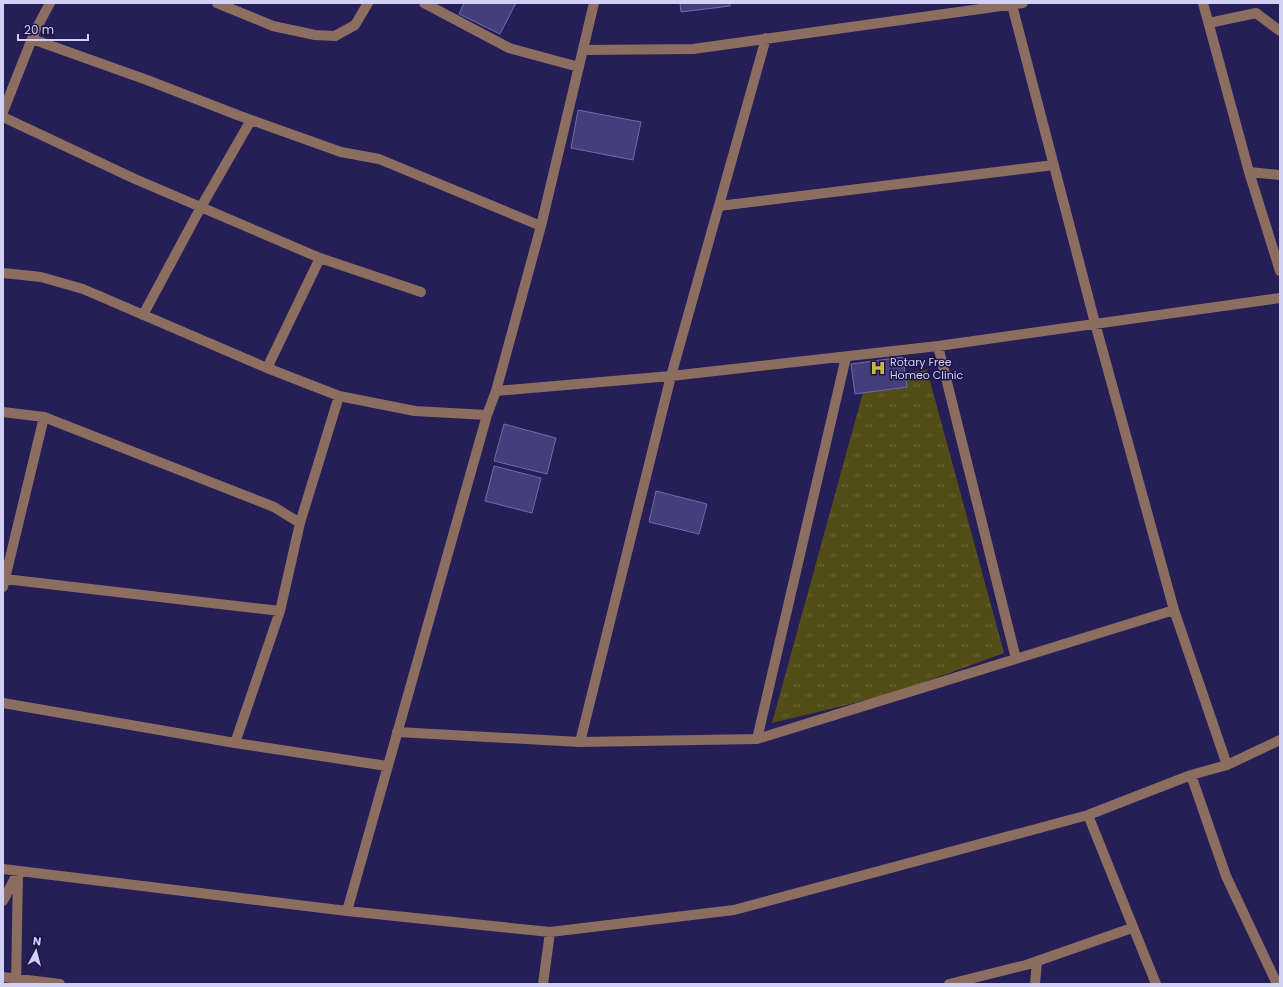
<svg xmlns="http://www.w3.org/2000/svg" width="1283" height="987" viewBox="0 0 1283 987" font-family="Poppins,sans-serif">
<defs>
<pattern id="grass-tufts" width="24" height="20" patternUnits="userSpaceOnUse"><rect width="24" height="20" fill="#524d17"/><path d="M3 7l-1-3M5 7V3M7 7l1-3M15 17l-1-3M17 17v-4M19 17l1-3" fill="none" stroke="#6a6639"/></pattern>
</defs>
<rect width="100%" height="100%" fill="#261e56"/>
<!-- grass -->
<path fill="url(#grass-tufts)" d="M927 370 1004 653 892 694 772 723 867 378Z"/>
<!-- building -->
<path fill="#443f7b" stroke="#6e6cab" d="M464 3H516L500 34 459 14Z
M680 3H730V6L681 12Z
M578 110 641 122 633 160 571 148Z
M903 357 907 387 855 394 851 364Z
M504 424 556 438 547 474 494 461Z
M494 466 541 478 532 513 485 501Z
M656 491 707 504 699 534 649 522Z"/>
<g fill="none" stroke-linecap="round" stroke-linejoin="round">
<!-- minor -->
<path stroke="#8c6e60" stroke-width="10" d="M217 3 273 26 315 35 335 36 355 25 368 3
M424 3 509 48 579 67
M1203 3 1249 172 1280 271
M1012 5 1095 323 1174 610 1227 765
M1209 23 1256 13 1280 31
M32 39 147 80 240 116 341 152 379 159 541 226
M584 50 693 49 1023 3
M3 112 35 31 50 3
M3 117 135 179 320 258 421 292
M1249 172 1280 175
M719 206 1054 165
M3 273 41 277 83 289 267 368 339 396 415 411 487 415
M143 315 201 207 251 120
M938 346 1016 659
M267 368 320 258
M496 391 671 376 938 346 1280 298
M3 412 44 417 274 507 300 523 280 611 235 743
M300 523 339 396
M5 579 280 611
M3 587 44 417
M3 703 235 743 387 766
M397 732 580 742 757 739 1174 610
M757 739 846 357
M580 742 671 376 766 38
M1191 775 1226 876 1277 984
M1088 815 1156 984
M3 869 347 911 550 932 734 910 1088 815 1191 775 1227 765 1280 740
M3 901 18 872
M347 911 487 415 496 391 541 226 594 3
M3 977 60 984
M16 984 18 871
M543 984 550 932
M949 984 1026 965 1132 928
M1035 984 1037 961"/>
</g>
<!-- icons -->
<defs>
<g id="hospital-bare" transform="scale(1.2)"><path d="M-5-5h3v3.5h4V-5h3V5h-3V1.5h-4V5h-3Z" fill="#c6bb3c" stroke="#1d134b" stroke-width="2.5" paint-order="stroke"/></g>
</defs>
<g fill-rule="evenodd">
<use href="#hospital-bare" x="878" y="368"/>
</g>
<g text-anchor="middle" stroke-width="3" stroke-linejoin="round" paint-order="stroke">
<!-- poi labels -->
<g font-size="11" fill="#d0d1f4" stroke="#1d134b" text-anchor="start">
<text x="890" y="366">Rotary Free<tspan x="890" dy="13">Homeo Clinic</tspan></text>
</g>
</g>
<!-- border -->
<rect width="1283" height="987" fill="none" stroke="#d0d1f4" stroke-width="8"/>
<!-- north arrow -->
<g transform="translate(36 951) rotate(7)" stroke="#1d134b" stroke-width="3" paint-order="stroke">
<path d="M0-3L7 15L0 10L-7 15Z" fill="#d0d1f4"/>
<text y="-6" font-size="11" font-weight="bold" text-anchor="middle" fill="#d0d1f4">N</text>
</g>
<!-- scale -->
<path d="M18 34v6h70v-6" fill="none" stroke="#d0d1f4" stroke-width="2"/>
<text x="24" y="34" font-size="12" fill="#d0d1f4" stroke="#1d134b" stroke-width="3" paint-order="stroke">20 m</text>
</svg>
